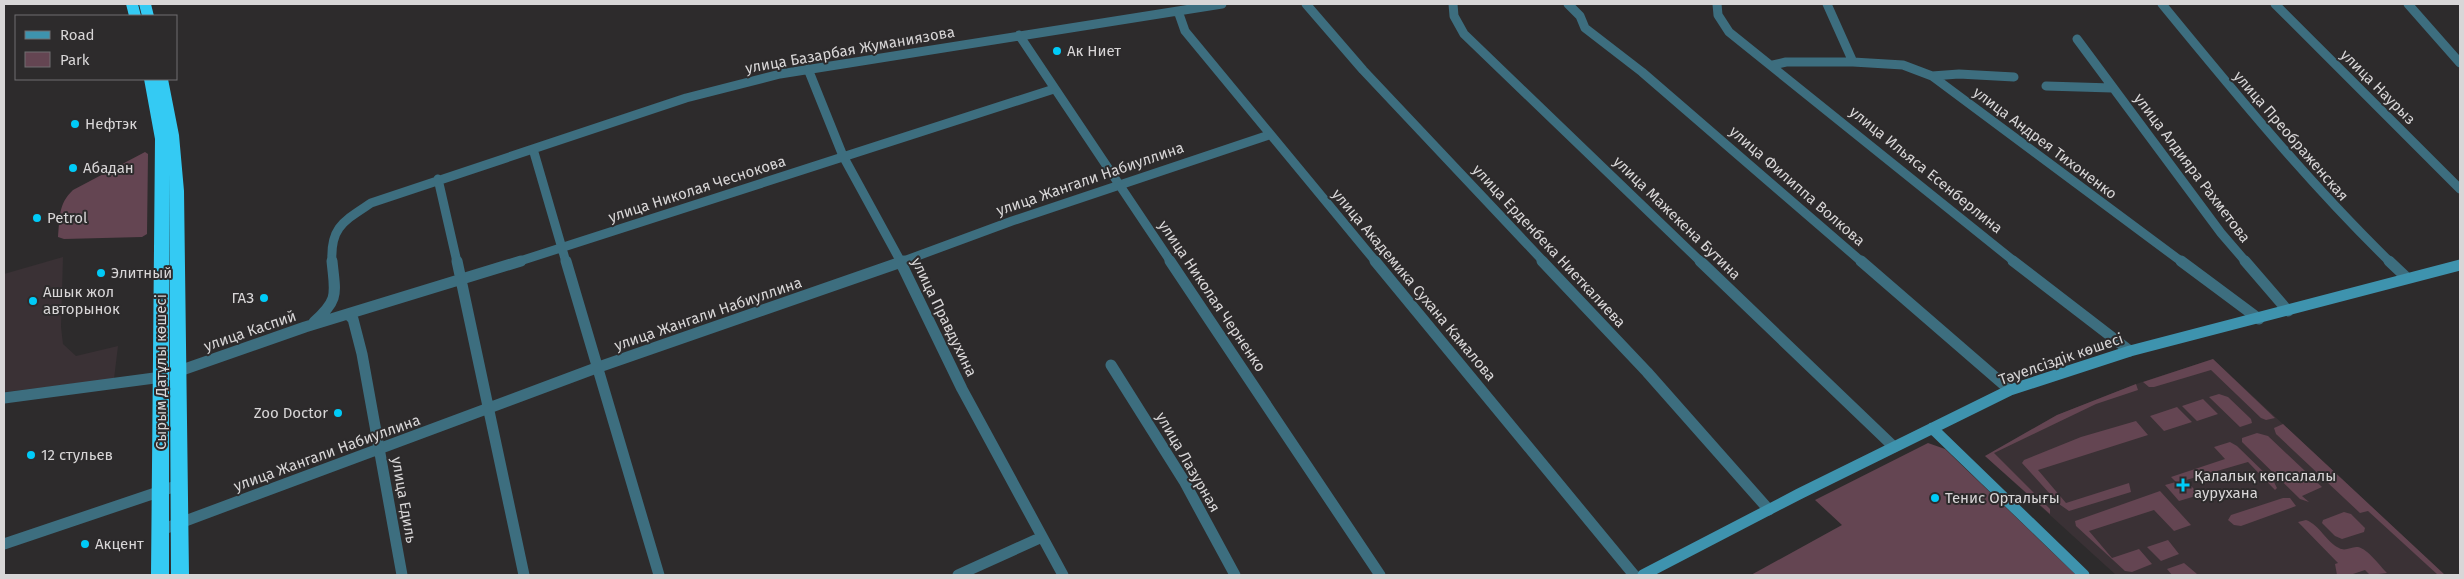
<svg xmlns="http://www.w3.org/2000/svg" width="2464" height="579" viewBox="0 0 2464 579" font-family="'Fira Sans',sans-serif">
<rect width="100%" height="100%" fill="#2d2b2c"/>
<!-- built -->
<path fill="#3a3135" d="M63 257 61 327 63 344 76 356 118 346 114 379 4 392V274Z
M2213 359 2445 575H2116L1985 456 2057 415 2139 383Z"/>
<!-- green -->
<path fill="#644552" d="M145 152 148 154 147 234 142 237 64 239 58 237C60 218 58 204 73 190Z
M2213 359 2275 418 2266 420 2261 418 2211 370 2154 387H2149L2143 382Z
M2136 384 2138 390 2096 404 1994 453 2050 509V514L1985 456 2057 415Z
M2219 394 2228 397 2251 419 2252 423 2240 427 2209 397Z
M2203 399 2218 414 2197 421 2182 406Z
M2177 407 2192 422 2164 431 2150 416Z
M2136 421 2148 435 2038 470 2066 503 2129 483 2131 492 2069 511 2059 504 2022 463 2024 460 2081 437Z
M2283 424 2445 575H2438L2368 511 2360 513 2276 434 2274 428Z
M2257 433 2268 436 2322 487 2302 496 2309 502 2300 499 2242 442V438Z
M2230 442 2237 446 2274 482 2277 488 2275 490 2248 462 2186 480 2199 495 2179 501 2165 485 2176 482 2171 477 2225 459 2214 447Z
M1928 443 1945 449 2076 575H1751L1842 525 1815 500Z
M2160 491 2191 525 2174 531 2154 510 2089 531 2112 558 2139 549 2152 564 2132 572 2125 571 2076 526 2075 521 2078 520Z
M2283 498H2290L2296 506 2241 526 2234 525 2228 520 2231 515Z
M2344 512 2351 514 2365 528 2364 532 2342 539 2335 536 2322 523 2323 520Z
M2306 520C2320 525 2326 542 2339 548 2346 552 2351 546 2358 547 2368 549 2380 566 2387 573L2370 575 2365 570 2350 575H2337L2335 564 2338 563 2298 522Z
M2168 540 2179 554 2161 561 2147 547Z
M2184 563 2197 574 2172 575 2167 569Z"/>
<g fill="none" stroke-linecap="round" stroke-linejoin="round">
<!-- street-far1 -->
<path stroke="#3d6e7f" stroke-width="9" d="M1306 4 1363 70 1544 262
M1453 4 1454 16 1464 34 1701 262
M1568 4 1580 16 1585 28 1642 72 1862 262
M1717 4 1718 15 1729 32 2015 262
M1827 4 1853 62 1903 65 1932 76 2182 262
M2162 4C2235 93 2308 182 2390 262
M2275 4 2460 189
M2408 4 2460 63
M1178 11 1185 31 1376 262
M1019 35 1171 262
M2077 39 2221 233 2246 262
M1773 65 1786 62H1853
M808 69 843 156 901 262
M1932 76 1959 74 2014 77
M2046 86 2112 88
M533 149 566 262
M438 179 457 262
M332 262C330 227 344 221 371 203L686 98 780 74 1222 4
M517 262 1054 89
M901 262 1012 221 1269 135"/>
<!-- street -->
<path stroke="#3d6e7f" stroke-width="11" d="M457 261 524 575
M566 261 659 575
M900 261 962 389 1063 575
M1170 261 1380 575
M1375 261 1634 575
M1542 261 1647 372 1769 510
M1700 261 1894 447
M1861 261 2010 390
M2013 261 2130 351
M2181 261 2259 319
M2245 261 2288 311
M2389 261 2407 278
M348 314 353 319 362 354 402 575
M314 322C340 299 335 293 332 261
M1111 365 1184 481 1235 575
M4 398 162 377 305 327 521 261
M161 530 596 368 904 261
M4 544 179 485
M958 575 1042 537"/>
<!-- secondary -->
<path stroke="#3e93ae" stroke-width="11" d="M1932 428 2084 575
M1643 575 1799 494 2010 390 2130 351 2460 265"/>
<!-- highway -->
<path fill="#34caf3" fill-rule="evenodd" d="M126 4H138L141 16H129Z
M139 4H151L154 16H142Z
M144 79H168L179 135 184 191 189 575H171L169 174V575H151L155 139Z"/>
</g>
<!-- markers -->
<g fill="#00cbf8" stroke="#2d2b2c" stroke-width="2">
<circle cx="1057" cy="51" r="5"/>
<circle cx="75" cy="124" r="5"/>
<circle cx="73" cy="168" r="5"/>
<circle cx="37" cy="218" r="5"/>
<circle cx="101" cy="273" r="5"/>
<circle cx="264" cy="298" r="5"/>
<circle cx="33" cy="301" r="5"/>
<circle cx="338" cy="413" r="5"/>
<circle cx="31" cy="455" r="5"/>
<path d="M2180.5 477.5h5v5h5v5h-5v5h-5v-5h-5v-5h5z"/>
<circle cx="1935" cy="498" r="5"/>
<circle cx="85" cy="544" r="5"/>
</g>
<g text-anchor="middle" stroke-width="4" stroke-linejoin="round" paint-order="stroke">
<!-- street labels -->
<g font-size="15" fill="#d8d6d7" stroke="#2d2b2c">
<text transform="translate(850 50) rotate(-10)" y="5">улица Базарбая Жуманиязова</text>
<text transform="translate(2378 87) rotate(45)" y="5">улица Наурыз</text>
<text transform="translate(2291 136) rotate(49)" y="5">улица Преображенская</text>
<text transform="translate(2045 143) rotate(37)" y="5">улица Андрея Тихоненко</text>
<text transform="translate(2192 168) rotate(53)" y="5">улица Алдияра Рахметова</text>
<text transform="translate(1926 170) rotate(39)" y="5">улица Ильяса Есенберлина</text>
<text transform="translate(1090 179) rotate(-19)" y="5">улица Жангали Набиуллина</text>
<text transform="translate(1797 186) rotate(41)" y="5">улица Филиппа Волкова</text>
<text transform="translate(697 189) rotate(-18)" y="5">улица Николая Чеснокова</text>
<text transform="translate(1677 218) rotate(44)" y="5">улица Мажекена Бутина</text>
<text transform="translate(1549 246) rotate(47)" y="5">улица Ерденбека Ниеткалиева</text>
<text transform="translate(1414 285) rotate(50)" y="5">улица Академика Сухана Камалова</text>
<text transform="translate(1212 296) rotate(56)" y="5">улица Николая Черненко</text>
<text transform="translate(708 314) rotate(-19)" y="5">улица Жангали Набиуллина</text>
<text transform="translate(944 317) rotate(64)" y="5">улица Правдухина</text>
<text transform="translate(250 331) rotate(-19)" y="5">улица Каспий</text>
<text transform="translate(2061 359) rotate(-19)" y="5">Тәуелсіздік көшесі</text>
<text transform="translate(161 372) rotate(-90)" y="5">Сырым Датұлы көшесі</text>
<text transform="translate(327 453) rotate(-20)" y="5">улица Жангали Набиуллина</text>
<text transform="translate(1188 462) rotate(60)" y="5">улица Лазурная</text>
<text transform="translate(404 500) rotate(80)" y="5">улица Едиль</text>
</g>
<!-- poi labels -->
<g font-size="15" fill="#d8d6d7" stroke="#2d2b2c" text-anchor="start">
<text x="1067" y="56">Ак Ниет</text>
<text x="85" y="129">Нефтэк</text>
<text x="83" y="173">Абадан</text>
<text x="47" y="223">Petrol</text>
<text x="111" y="278">Элитный</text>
<text x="43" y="297">Ашык жол<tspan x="43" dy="17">авторынок</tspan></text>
<text x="254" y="303" text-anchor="end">ГАЗ</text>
<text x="328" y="418" text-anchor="end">Zoo Doctor</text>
<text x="41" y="460">12 стульев</text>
<text x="2194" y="481">Қалалық көпсалалы<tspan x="2194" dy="17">аурухана</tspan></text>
<text x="1945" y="503">Тенис Орталығы</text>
<text x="95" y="549">Акцент</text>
</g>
</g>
<!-- border -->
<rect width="2464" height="579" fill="none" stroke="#d8d6d7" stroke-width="10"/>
<!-- legend -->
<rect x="15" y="15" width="162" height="65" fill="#2d2b2c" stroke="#716f70"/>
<rect x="25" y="31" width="25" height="8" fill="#3e93ae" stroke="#716f70"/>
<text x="60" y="40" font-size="15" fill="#d8d6d7">Road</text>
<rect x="25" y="52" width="25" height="15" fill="#644552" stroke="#716f70"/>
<text x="60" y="65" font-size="15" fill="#d8d6d7">Park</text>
</svg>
